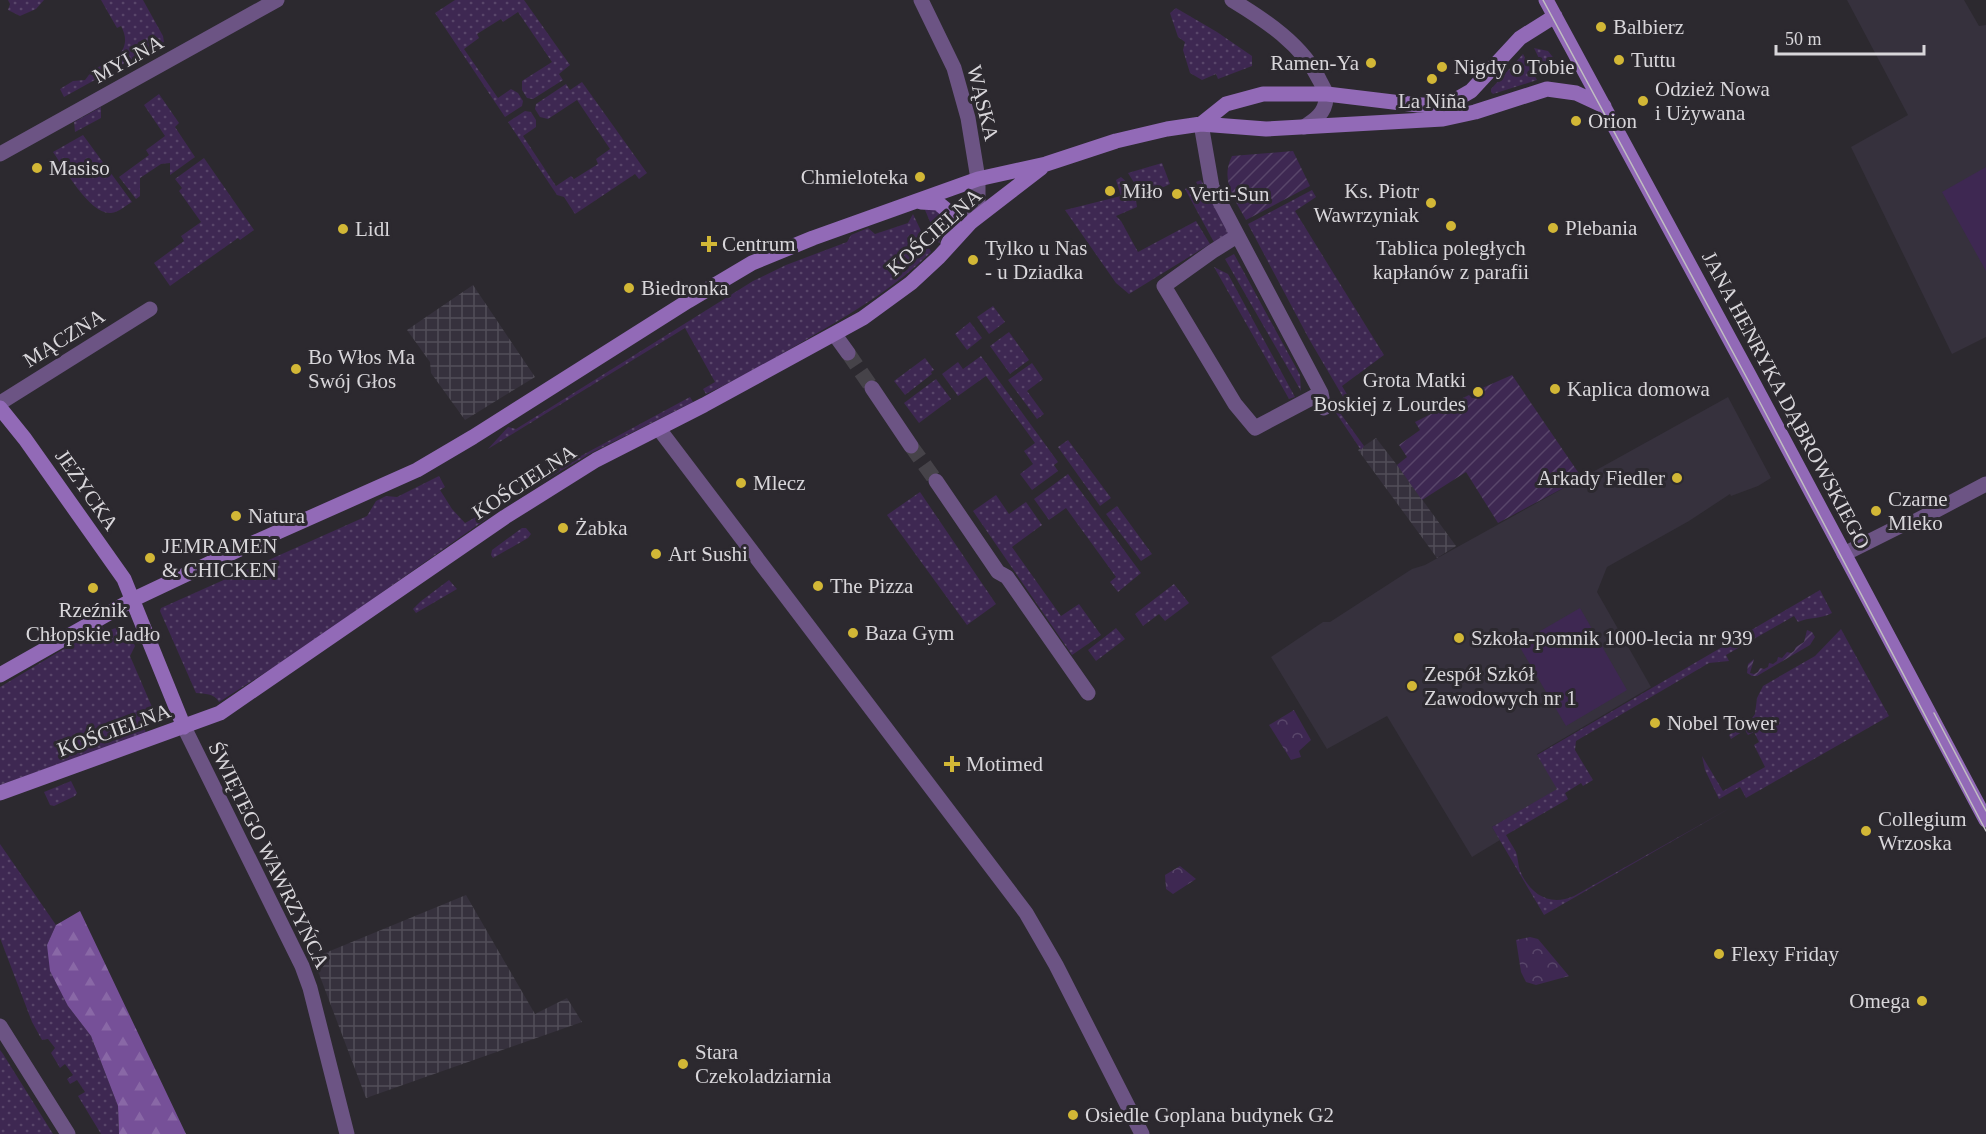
<svg xmlns="http://www.w3.org/2000/svg" width="1986" height="1134" viewBox="0 0 1986 1134" font-family="'Times New Roman',serif">
<defs>
<pattern id="industrial-grid" width="8" height="8" patternUnits="userSpaceOnUse" patternTransform="scale(1.5)"><rect width="8" height="8" fill="#36313d"/><path d="M0 4h8M4 0v8" fill="none" stroke="#524e58"/></pattern>
<pattern id="grass-dots" width="8" height="8" patternUnits="userSpaceOnUse" patternTransform="scale(1.5)"><rect width="8" height="8" fill="#3e2852"/><path d="M2 2h.1M6 6h.1" fill="none" stroke="#59466a" stroke-width="1.8" stroke-linecap="round"/></pattern>
<pattern id="forest-firs" width="22" height="20" patternUnits="userSpaceOnUse" patternTransform="scale(1.5)"><rect width="22" height="20" fill="#765098"/><path d="M5 1l3.5 6h-7zM16 11l3.5 6h-7z" fill="#8968a6"/></pattern>
<pattern id="park-crowns" width="20" height="18" patternUnits="userSpaceOnUse" patternTransform="scale(1.5)"><rect width="20" height="18" fill="#3e2852"/><path d="M2 6a3 3 0 1 1 6 0M12 15a3 3 0 1 1 6 0" fill="none" stroke="#59466a"/></pattern>
<pattern id="garden-furrows" width="10" height="10" patternUnits="userSpaceOnUse" patternTransform="scale(1.5)"><rect width="10" height="10" fill="#3e2852"/><path d="M-1 1l2-2M0 10L10 0M9 11l2-2" fill="none" stroke="#59466a"/></pattern>
</defs>
<rect width="100%" height="100%" fill="#2c292f"/>
<!-- built -->
<path fill="#36313d" d="M1847 0H1964L1979 26 1986 25V337L1952 354 1851 147 1908 115Z
M1728 397 1771 478 1758 486 1731 496 1730 494 1689 521 1607 567 1597 592 1651 687 1537 754 1558 789 1492 827 1500 840 1472 857 1387 716 1327 749 1271 657 1323 622H1330L1412 569 1425 565Z"/>
<!-- industrial -->
<path fill="url(#industrial-grid)" d="M473 285 535 377 465 420 431 373 430 362 407 330Z
M1376 438 1397 465 1456 546 1437 558 1358 450Z
M466 895 535 1014 567 998 582 1022 366 1098 313 958Z"/>
<!-- grass -->
<path fill="url(#grass-dots)" d="M8 0H44L36 9 20 16 8 10 10 4Z
M101 0H143L163 36 164 42 119 66 115 59C126 49 128 39 121 26L117 28Z
M455 0H524L570 65 559 74 563 80 533 99 527 98 522 90V81L552 62 518 12 503 22 501 19 477 34 479 38 464 49 498 98 511 89 518 93 523 101 522 106 505 117 435 13Z
M1176 8 1217 32 1252 56V66L1218 79 1216 74 1202 80 1190 73 1183 50 1185 42 1178 37 1170 13Z
M1534 48 1548 51 1556 61 1555 67 1547 75Z
M1523 54 1537 80 1493 94 1491 92V89Z
M106 63 111 71 64 97 60 89 73 81 85 80 93 70Z
M582 82 647 173 639 179 635 174 575 214 564 197 557 195 508 122 525 111 531 112 536 120V127L523 136 556 186 571 176 574 179 598 164 596 159 610 149 577 100 548 119 540 117 535 109 536 104 566 84 570 90Z
M159 94 179 123 175 127 195 157 170 175V163L161 164 140 178V196L136 199 119 177 149 155 146 150 165 136 144 105Z
M101 107V118L75 132 74 122Z
M83 135 132 202C125 206 119 212 111 213 90 215 64 168 53 152Z
M204 158 254 230 240 240 238 238 170 286 154 263 184 241 181 236 201 222 179 191 182 188 175 179Z
M1162 163 1170 184 1143 197 1128 173Z
M1121 177C1130 184 1136 195 1137 207L1116 216 1121 221 1138 252 1196 221 1210 244 1129 294 1116 283 1065 210 1121 196 1116 180Z
M1201 180 1232 237 1216 246 1185 189 1189 187 1197 201 1204 197 1196 182Z
M1312 190 1316 197 1295 211 1384 355 1342 386 1351 401 1338 410 1364 446 1361 450 1334 410 1346 402 1309 339 1248 224Z
M931 209 942 213 948 225 939 243 925 210Z
M913 214 931 252C898 285 859 309 819 332 782 354 745 376 706 394L703 389 715 382 685 328 488 449 508 427 516 429 753 281 786 265 847 242 851 235 868 228 875 234 908 223Z
M1234 254 1300 375 1301 391 1225 259Z
M1214 267 1228 274 1295 397 1289 399Z
M993 306 1005 322 989 334 977 317Z
M970 322 982 338 967 350 955 334Z
M1009 332 1029 360 1010 374 990 346Z
M981 356 1058 462 1054 465 1058 471 1032 490 1020 474 1033 464 1024 451 1035 443 986 376 958 396 942 374 958 362 963 369Z
M925 358 934 370 931 372 932 374 905 395 894 381Z
M1032 363 1043 379 1027 391 1044 414 1037 419 1008 380Z
M936 379 951 399 919 423 904 403Z
M690 397 693 402 591 453 522 494 514 492Z
M1068 440 1111 498 1100 506 1058 447Z
M1068 474 1141 573 1118 592 1110 582 1116 577 1066 508 1049 520 1034 499Z
M439 476 445 487 440 490 452 509 465 523 478 516 487 515 486 519 299 651 219 702C214 693 205 694 196 693L160 611 161 608 367 516 376 501 386 496 397 497Z
M920 492 996 604 967 625 887 515Z
M996 495 1009 514 1026 502 1042 525 1012 547 1061 616 1079 604 1101 635 1072 655 973 511Z
M1117 506 1152 554 1141 561 1106 514Z
M522 528H526L531 534 528 538 493 558 491 555 492 550Z
M449 580 457 589 416 613 413 609 421 601Z
M1174 584 1189 603 1165 621 1159 614 1143 626 1135 614Z
M1820 590 1832 613C1821 619 1809 617 1798 622L1794 616 1726 655 1729 661 1709 663 1576 741 1575 750 1593 780 1583 786 1581 783 1565 793 1568 799 1506 835C1509 841 1513 846 1516 852 1518 858 1518 865 1520 871 1530 894 1549 907 1574 896L1730 808 1544 915 1492 827 1557 789 1537 755Z
M102 626 106 632C125 622 127 628 135 646L130 656 152 707 143 724 146 733 0 785V687Z
M1116 628 1125 639 1096 661 1088 650Z
M1841 629 1889 716 1746 798 1740 787 1719 799 1705 770 1702 756 1723 791 1765 767 1754 745 1759 742 1754 732 1748 735 1745 730 1731 739 1729 735 1750 721 1755 714 1757 698 1763 686 1815 656Z
M71 781 77 793 75 796 54 806 50 805 44 792Z
M0 844 56 925 47 945 68 1006 91 1036 118 1106 119 1134H101L78 1096 85 1092 77 1080 70 1084 67 1079 73 1075 65 1064 60 1068 51 1053 55 1048 48 1039 42 1040 32 1022 0 938Z
M0 1050 3 1054 53 1134H0Z"/>
<!-- forest -->
<path fill="url(#forest-firs)" d="M80 911 186 1134H119L118 1106 91 1036 68 1006 50 971 47 945 56 925Z"/>
<!-- park -->
<path fill="url(#park-crowns)" d="M1294 710 1311 740 1299 751 1301 757 1291 760 1269 725Z
M1180 866 1196 879 1173 894 1166 889 1165 875Z
M1530 937 1538 939 1569 976 1536 985 1526 982 1521 972 1516 940Z"/>
<!-- garden -->
<path fill="url(#garden-furrows)" d="M1293 151 1310 186 1246 220C1234 198 1220 180 1232 156Z
M1512 375 1582 478 1498 523 1466 472 1422 500 1397 465 1407 457 1399 445 1420 430 1415 422 1469 395 1472 398H1477L1480 394V389Z
M1807 630 1812 632 1815 637 1810 645 1757 676H1752L1747 673 1748 664 1754 659 1750 673 1754 674 1758 672 1760 668 1764 669 1768 667 1769 663 1773 664 1777 661 1778 657 1782 658 1787 652 1791 653 1794 651 1796 647 1804 642Z"/>
<!-- pitch -->
<path fill="#3e2852" d="M1986 167V271L1942 192Z
M1580 608 1627 690 1566 726 1518 644Z"/>
<g fill="none" stroke-linecap="round" stroke-linejoin="round">
<!-- street-tunnel -->
<path stroke="#464349" stroke-width="15" stroke-dasharray="15 8" stroke-linecap="butt" d="M848 353 872 388
M911 446 936 481"/>
<!-- street -->
<path stroke="#6c5484" stroke-width="15" d="M921 0 954 68 968 118 978 179V200L971 222
M1232 0C1265 20 1303 45 1320 81 1323 87 1327 92 1326 99 1325 113 1315 120 1304 127
M1201 124 1212 187 1321 393 1324 408
M0 154 277 0
M1237 236 1213 251 1164 286 1235 404 1255 428 1321 393
M835 335 848 353
M872 388 911 446
M0 403 150 309
M659 429 1026 913 1056 965 1142 1134
M936 481 998 572 1007 577 1088 693
M1844 554 1902 525 1914 522 1986 484
M184 727 302 966 310 988 347 1134
M0 1026 68 1134"/>
<!-- secondary -->
<path stroke="#926ab7" stroke-width="15" d="M1546 0 1749 375 1986 820
M1201 124 1226 104 1263 94H1327L1418 105H1438L1457 99 1471 91 1520 38 1555 16
M921 202 938 203C955 216 959 224 948 244
M0 408 25 439 124 579 184 727
M0 675 132 600 242 548 417 470 473 437 688 301 752 263 813 238 978 179 1046 164 1116 141 1167 129 1201 124 1266 129 1443 119 1475 112 1547 89 1576 93 1604 106
M0 793 220 713 505 517 596 460 704 405 863 318 911 283 939 257 971 222 1041 168"/>
<!-- tram -->
<path stroke="#c0bec2" stroke-width="1.5" d="M1543 0 1756 395 1986 831
M1934 713 1986 811"/>
</g>
<!-- markers -->
<g fill="#d2b736" stroke="#2c292f" stroke-width="2">
<circle cx="1601" cy="27" r="6"/>
<circle cx="1619" cy="60" r="6"/>
<circle cx="1371" cy="63" r="6"/>
<circle cx="1442" cy="67" r="6"/>
<circle cx="1432" cy="79" r="6"/>
<circle cx="1643" cy="101" r="6"/>
<circle cx="1576" cy="121" r="6"/>
<circle cx="37" cy="168" r="6"/>
<circle cx="920" cy="177" r="6"/>
<circle cx="1110" cy="191" r="6"/>
<circle cx="1177" cy="194" r="6"/>
<circle cx="1431" cy="203" r="6"/>
<circle cx="1451" cy="226" r="6"/>
<circle cx="1553" cy="228" r="6"/>
<circle cx="343" cy="229" r="6"/>
<path d="M706 235h6v6h6v6h-6v6h-6v-6h-6v-6h6z"/>
<circle cx="973" cy="260" r="6"/>
<circle cx="629" cy="288" r="6"/>
<circle cx="296" cy="369" r="6"/>
<circle cx="1555" cy="389" r="6"/>
<circle cx="1478" cy="392" r="6"/>
<circle cx="1677" cy="478" r="6"/>
<circle cx="741" cy="483" r="6"/>
<circle cx="1876" cy="511" r="6"/>
<circle cx="236" cy="516" r="6"/>
<circle cx="563" cy="528" r="6"/>
<circle cx="656" cy="554" r="6"/>
<circle cx="150" cy="558" r="6"/>
<circle cx="818" cy="586" r="6"/>
<circle cx="93" cy="588" r="6"/>
<circle cx="853" cy="633" r="6"/>
<circle cx="1459" cy="638" r="6"/>
<circle cx="1412" cy="686" r="6"/>
<circle cx="1655" cy="723" r="6"/>
<path d="M949 755h6v6h6v6h-6v6h-6v-6h-6v-6h6z"/>
<circle cx="1866" cy="831" r="6"/>
<circle cx="1719" cy="954" r="6"/>
<circle cx="1922" cy="1001" r="6"/>
<circle cx="683" cy="1064" r="6"/>
<circle cx="1073" cy="1115" r="6"/>
</g>
<g text-anchor="middle" stroke-width="6" stroke-linejoin="round" paint-order="stroke">
<!-- poi labels -->
<g font-size="21" fill="#d8d6da" stroke="#2c292f" text-anchor="start">
<text x="1613" y="34">Balbierz</text>
<text x="1631" y="67">Tuttu</text>
<text x="1359" y="70" text-anchor="end">Ramen-Ya</text>
<text x="1454" y="74">Nigdy o Tobie</text>
<text x="1655" y="96">Odzież Nowa<tspan x="1655" dy="24">i Używana</tspan></text>
<text x="1432" y="108" text-anchor="middle">La Niña</text>
<text x="1588" y="128">Orion</text>
<text x="49" y="175">Masiso</text>
<text x="908" y="184" text-anchor="end">Chmieloteka</text>
<text x="1122" y="198">Miło</text>
<text x="1419" y="198" text-anchor="end">Ks. Piotr<tspan x="1419" dy="24">Wawrzyniak</tspan></text>
<text x="1189" y="201">Verti-Sun</text>
<text x="1565" y="235">Plebania</text>
<text x="355" y="236">Lidl</text>
<text x="722" y="251">Centrum</text>
<text x="985" y="255">Tylko u Nas<tspan x="985" dy="24">- u Dziadka</tspan></text>
<text x="1451" y="255" text-anchor="middle">Tablica poległych<tspan x="1451" dy="24">kapłanów z parafii</tspan></text>
<text x="641" y="295">Biedronka</text>
<text x="308" y="364">Bo Włos Ma<tspan x="308" dy="24">Swój Głos</tspan></text>
<text x="1466" y="387" text-anchor="end">Grota Matki<tspan x="1466" dy="24">Boskiej z Lourdes</tspan></text>
<text x="1567" y="396">Kaplica domowa</text>
<text x="1665" y="485" text-anchor="end">Arkady Fiedler</text>
<text x="753" y="490">Mlecz</text>
<text x="1888" y="506">Czarne<tspan x="1888" dy="24">Mleko</tspan></text>
<text x="248" y="523">Natura</text>
<text x="575" y="535">Żabka</text>
<text x="162" y="553">JEMRAMEN<tspan x="162" dy="24">&amp; CHICKEN</tspan></text>
<text x="668" y="561">Art Sushi</text>
<text x="830" y="593">The Pizza</text>
<text x="93" y="617" text-anchor="middle">Rzeźnik<tspan x="93" dy="24">Chłopskie Jadło</tspan></text>
<text x="865" y="640">Baza Gym</text>
<text x="1471" y="645">Szkoła-pomnik 1000-lecia nr 939</text>
<text x="1424" y="681">Zespół Szkół<tspan x="1424" dy="24">Zawodowych nr 1</tspan></text>
<text x="1667" y="730">Nobel Tower</text>
<text x="966" y="771">Motimed</text>
<text x="1878" y="826">Collegium<tspan x="1878" dy="24">Wrzoska</tspan></text>
<text x="1731" y="961">Flexy Friday</text>
<text x="1910" y="1008" text-anchor="end">Omega</text>
<text x="695" y="1059">Stara<tspan x="695" dy="24">Czekoladziarnia</tspan></text>
<text x="1085" y="1122">Osiedle Goplana budynek G2</text>
</g>
<!-- street labels -->
<g font-size="21" fill="#d8d6da" stroke="#2c292f">
<text transform="translate(128 59) rotate(-29)" y="7">MYLNA</text>
<text transform="translate(983 103) rotate(76)" y="7">WĄSKA</text>
<text transform="translate(934 232) rotate(-42)" y="7">KOŚCIELNA</text>
<text transform="translate(64 338) rotate(-32)" y="7">MĄCZNA</text>
<text transform="translate(1786 400) rotate(62)" y="7">JANA HENRYKA DĄBROWSKIEGO</text>
<text transform="translate(524 482) rotate(-33)" y="7">KOŚCIELNA</text>
<text transform="translate(87 490) rotate(55)" y="7">JEŻYCKA</text>
<text transform="translate(114 730) rotate(-20)" y="7">KOŚCIELNA</text>
<text transform="translate(269 855) rotate(64)" y="7">ŚWIĘTEGO WAWRZYŃCA</text>
</g>
</g>
<!-- scale -->
<path d="M1776 45v9h148v-9" fill="none" stroke="#d8d6da" stroke-width="3"/>
<text x="1785" y="45" font-size="18" fill="#d8d6da" stroke="#2c292f" stroke-width="4.5" paint-order="stroke">50 m</text>
</svg>
